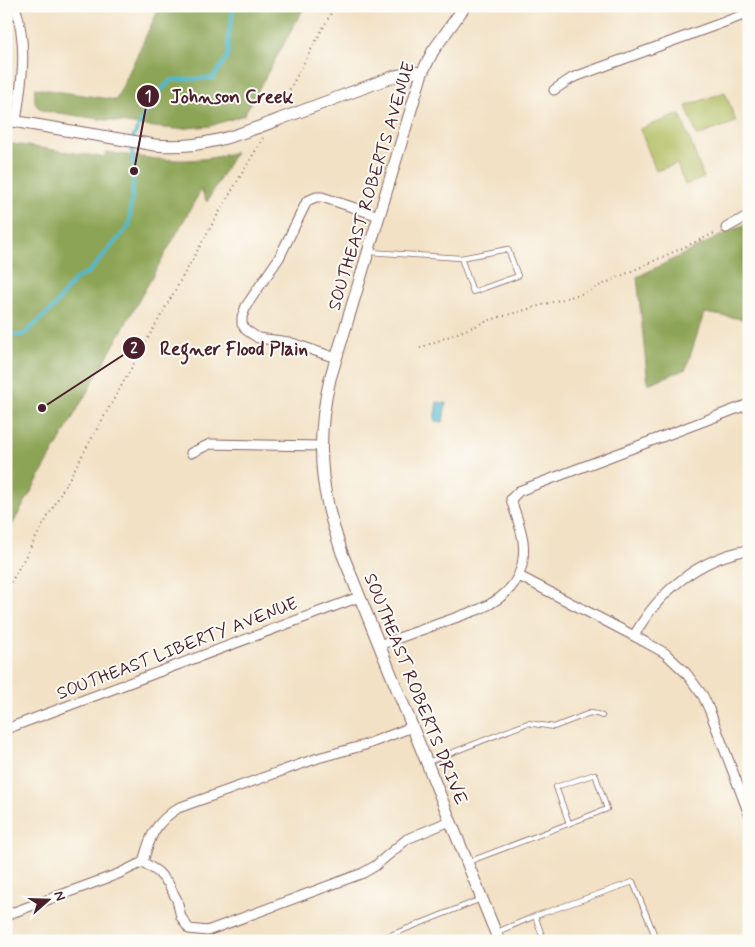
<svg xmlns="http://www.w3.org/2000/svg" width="755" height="947" viewBox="0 0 755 947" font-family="Mynerve,sans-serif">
<rect width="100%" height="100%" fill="#fdfcf7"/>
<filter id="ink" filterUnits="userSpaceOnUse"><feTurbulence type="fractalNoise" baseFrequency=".02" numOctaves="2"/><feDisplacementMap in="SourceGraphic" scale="10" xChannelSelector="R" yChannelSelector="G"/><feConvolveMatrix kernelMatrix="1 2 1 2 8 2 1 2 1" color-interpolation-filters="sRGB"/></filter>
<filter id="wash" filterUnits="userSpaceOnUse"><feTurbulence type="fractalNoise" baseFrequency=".0096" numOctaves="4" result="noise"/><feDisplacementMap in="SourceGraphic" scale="20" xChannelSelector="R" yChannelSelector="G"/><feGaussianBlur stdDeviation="1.12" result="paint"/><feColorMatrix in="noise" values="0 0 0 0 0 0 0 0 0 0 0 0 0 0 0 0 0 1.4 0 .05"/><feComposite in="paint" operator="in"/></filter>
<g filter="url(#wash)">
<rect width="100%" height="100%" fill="#f2e1c4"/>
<!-- green -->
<path fill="#b0bc5e" stroke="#7d6e44" d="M725 92 736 122 697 136 686 106Z
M680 114 704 178 685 185 677 164 656 171 640 129Z"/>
<!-- forest -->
<path fill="#8ca455" stroke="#6b6240" d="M160 6H305L244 115 210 126 177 129 154 127 45 111C33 107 34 99 35 88L116 100Z
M6 143 103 157 107 152C151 159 192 166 235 152L207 202 201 190 6 536Z
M749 222V320L704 313 686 369 648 384 637 277Z"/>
<!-- water -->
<path fill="#50b9cd" stroke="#4d6c7c" d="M437 402 446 403 443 422 434 421Z"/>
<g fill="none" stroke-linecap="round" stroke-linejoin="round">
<!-- stream -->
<path stroke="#50b9cd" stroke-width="4" d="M6 335H23L53 308 74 280 90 271 129 226 134 171 131 142 151 101 171 80 213 78 228 56 229 32 234 6"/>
</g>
</g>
<g filter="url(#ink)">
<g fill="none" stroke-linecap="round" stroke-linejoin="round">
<!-- service casing -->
<g stroke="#856361" stroke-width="6">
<path id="service" d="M369 252 461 258 508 249 518 276 473 292 461 258
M428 762 528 723 554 727 590 713 597 714 602 716
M468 862 607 809 595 774 556 787 569 823
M535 916 544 941
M497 932 535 916 633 882 657 941
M376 941 481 899"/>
</g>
<!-- minor casing -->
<g stroke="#856361" stroke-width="11">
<path id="minor" d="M15 6C28 45 22 82 16 121
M554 90 572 78 749 13
M726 228 749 215
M336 358 289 342 258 338 246 330 242 324V317L246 306 279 258 307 201 316 197H322L379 216
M191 453 210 444 320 446
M519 576 634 636 665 653 686 673 703 696 709 709 749 814
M634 636C658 592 699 558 749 550
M379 645 480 609C510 596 527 575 523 541 521 527 515 513 511 499L519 491 749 404
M6 729 359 597
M143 862 158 872 168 883 177 900 181 917 189 929 207 931 363 873 375 866 407 839 450 821
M6 915 118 874 143 862C150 836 155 823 178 808L318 758 365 745 412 727"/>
</g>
<!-- tertiary casing -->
<g stroke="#856361" stroke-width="13">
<path id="tertiary" d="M465 6 433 51 422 73 330 379C320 421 318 463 328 505 331 521 337 537 342 553L499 941
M6 120 155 145C205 150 245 132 291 115 326 102 360 89 395 76L413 72 422 73"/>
</g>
<!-- path -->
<path stroke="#856361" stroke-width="2" stroke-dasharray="1 4" stroke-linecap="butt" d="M280 107 335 6
M420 348 490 320 584 293 717 232
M6 591 214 221 263 138"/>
<!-- service -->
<use href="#service" stroke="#fff" stroke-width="4.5"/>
<!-- minor -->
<use href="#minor" stroke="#fff" stroke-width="9"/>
<!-- tertiary -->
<use href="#tertiary" stroke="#fff" stroke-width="11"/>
</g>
</g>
<g text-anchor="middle" stroke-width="4" stroke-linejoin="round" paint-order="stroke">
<!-- street labels -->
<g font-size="18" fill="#4a1f2b" stroke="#fdfcf7">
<text transform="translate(371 186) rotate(-73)" y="6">SOUTHEAST ROBERTS AVENUE</text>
<text transform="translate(177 648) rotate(-21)" y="6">SOUTHEAST LIBERTY AVENUE</text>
<text transform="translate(416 689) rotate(68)" y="6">SOUTHEAST ROBERTS DRIVE</text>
</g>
</g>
<!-- callouts -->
<path fill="none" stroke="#4a1f2b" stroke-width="2" d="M134 171L148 96M42 408L134 348"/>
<g fill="#4a1f2b" stroke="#fdfcf7" stroke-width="2">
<circle cx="134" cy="171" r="5"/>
<circle cx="42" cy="408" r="5"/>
<circle cx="148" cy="96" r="12"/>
<circle cx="134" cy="348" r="12"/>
</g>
<g font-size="15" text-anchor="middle" font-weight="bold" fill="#fff">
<text x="148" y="101">1</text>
<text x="134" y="353">2</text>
</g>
<g font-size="19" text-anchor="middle" font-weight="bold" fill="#4a1f2b" stroke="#fdfcf7" stroke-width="4" stroke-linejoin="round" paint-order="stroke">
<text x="232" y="103">Johnson Creek</text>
<text x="234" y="355">Regner Flood Plain</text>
</g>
<!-- margin -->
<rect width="755" height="947" fill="none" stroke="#fdfcf7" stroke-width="25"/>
<!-- north arrow -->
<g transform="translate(48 900) rotate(70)" stroke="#fdfcf7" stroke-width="4" paint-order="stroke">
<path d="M0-4L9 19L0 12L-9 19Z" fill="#4a1f2b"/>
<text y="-8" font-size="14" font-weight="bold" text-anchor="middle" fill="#4a1f2b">N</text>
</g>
</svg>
